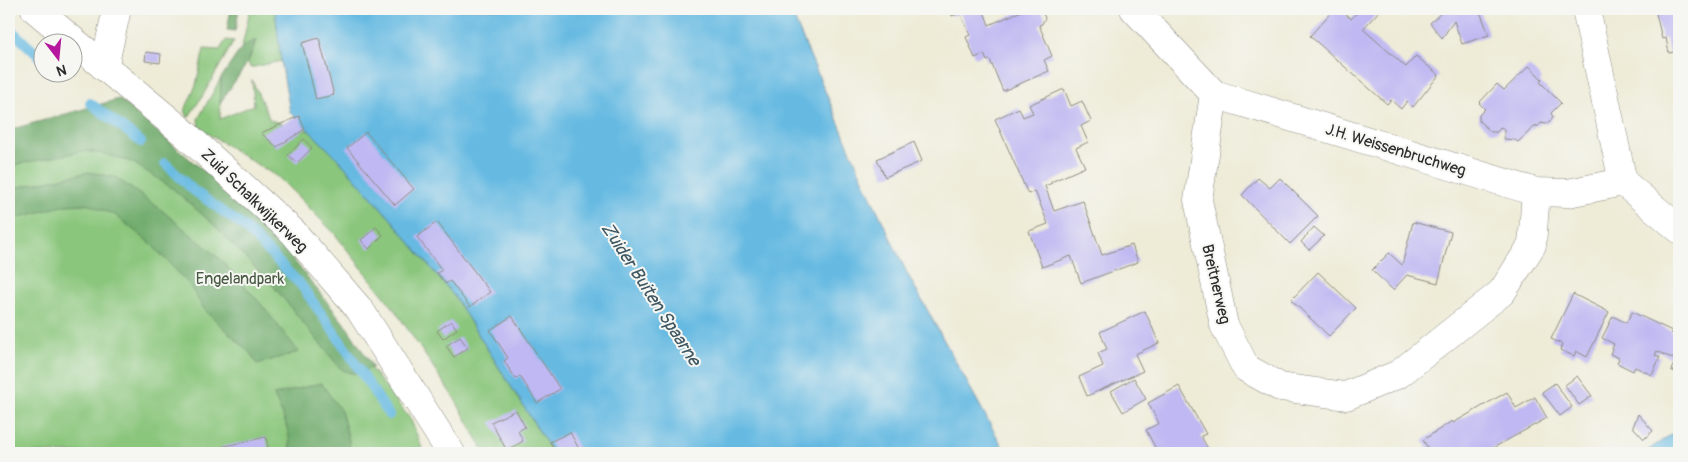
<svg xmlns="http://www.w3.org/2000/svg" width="1688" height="462" viewBox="0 0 1688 462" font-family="Pangolin,sans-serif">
<rect width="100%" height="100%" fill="#f6f6f2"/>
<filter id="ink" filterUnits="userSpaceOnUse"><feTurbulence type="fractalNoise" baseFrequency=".02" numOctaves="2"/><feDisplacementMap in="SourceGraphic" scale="10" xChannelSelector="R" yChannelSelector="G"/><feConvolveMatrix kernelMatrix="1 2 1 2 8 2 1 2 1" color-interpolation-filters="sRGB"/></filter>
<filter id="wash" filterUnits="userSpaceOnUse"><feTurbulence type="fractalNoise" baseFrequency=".0096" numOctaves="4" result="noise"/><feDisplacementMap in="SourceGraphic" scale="20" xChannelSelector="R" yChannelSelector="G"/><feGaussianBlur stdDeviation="1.12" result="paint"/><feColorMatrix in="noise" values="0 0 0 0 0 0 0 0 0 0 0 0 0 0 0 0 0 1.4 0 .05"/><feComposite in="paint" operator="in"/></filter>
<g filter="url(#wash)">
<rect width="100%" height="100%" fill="#eeebd7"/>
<!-- green -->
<path fill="#8ac67c" stroke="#5a7854" d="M250 9H275L281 61 250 68 248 62 256 41 242 47Z
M226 40 234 41 202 97 188 118 185 110 196 85 204 49 220 50Z
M221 78 220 119 254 105 252 80 270 120 310 131 338 159 391 219 454 296 553 453H485L456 401 392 306 334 233 279 178 199 128 198 119Z
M115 110 280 252 411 420 424 453H9V139Z"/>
<!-- forest -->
<path fill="#6fab6c" stroke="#4d6b4c" d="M231 9H239L235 31 227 30Z
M256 40 248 62 220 103 221 78 242 47Z
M119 99 225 189 284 248 347 327 373 367C360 373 353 377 340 368L275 288 213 224 172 188 132 162 105 154 83 151 9 166V130Z
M89 172 115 177 159 208 219 258 260 303 299 352 257 364 250 353 204 309 188 283 151 244 115 215 87 204 66 205 9 220V189Z
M321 383 341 411 348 436 351 453H289C293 434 281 413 274 395Z"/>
<!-- water -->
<path fill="#66bae2" stroke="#487286" d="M275 9H790L864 182 908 275 1006 453H553L454 296 391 219 338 159 290 112 281 61Z
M1679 429V453H1644Z"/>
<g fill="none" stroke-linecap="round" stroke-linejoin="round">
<!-- stream -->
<path stroke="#66bae2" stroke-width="10" d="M9 28 42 59
M90 103 141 142
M165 163 193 190 243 226 301 285 348 352 389 415"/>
</g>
<g id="blocks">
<!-- building -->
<path fill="#bfb8f2" d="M949 9H983L989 25 1026 9H1041L1045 18 1042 24 1039 25 1052 56 1044 60 1049 71 1003 91 990 60 987 61 984 54 975 58 966 37 970 35 960 13 952 16Z
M1334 9H1340L1351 19 1360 9H1381L1363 29 1406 67 1416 56 1439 75 1413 107 1407 101 1401 109 1391 100 1387 104 1310 36Z
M1440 9H1479L1489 35 1462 44 1454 21 1442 38 1430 23 1443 11Z
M1655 9H1679V51L1669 53 1666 38 1662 39Z
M319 38 334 95 316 99 302 43Z
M146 52 161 54 160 63 145 61Z
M1529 66 1542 79 1540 82 1561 103 1551 113 1553 117 1550 122 1546 124 1541 123 1537 127 1536 125 1518 142 1515 140 1504 139V129L1501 127 1497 132H1491L1479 121V115L1485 109 1479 103 1497 84 1504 90Z
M1064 89 1071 106 1082 101 1091 121 1081 126 1088 142 1076 148 1085 167 1051 182 1052 183 1045 186 1054 211 1083 201 1102 255 1132 245 1138 262 1081 283 1071 256 1042 267 1029 231 1048 224 1035 191 1028 194 995 119 1019 108 1023 117 1033 113 1029 105Z
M299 116 305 129 277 147 261 133Z
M366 132 414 189 395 205 347 148Z
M304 139 312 148 297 163 288 155Z
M914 142 922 161 885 177 877 159Z
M1258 178 1270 188 1280 178 1318 216 1290 244 1242 195Z
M437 222 490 292 470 307 450 281 446 284 437 273 442 270 417 237Z
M1413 222 1451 232 1438 283 1407 275 1393 290 1372 270 1389 253 1402 265Z
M376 227 383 235 369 249 361 240Z
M1314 227 1324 236 1309 250 1301 242Z
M1318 272 1356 308 1329 336 1291 300Z
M1573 294 1609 312 1587 357 1576 351 1574 356 1560 350 1562 344 1551 339Z
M1145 311 1159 343 1135 354 1143 371 1087 396 1079 377 1103 366 1098 353 1107 349 1100 332Z
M1632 312 1672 331 1671 333 1679 337V374L1671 370 1676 360 1657 351 1655 355 1660 357 1652 375 1635 367 1633 371 1617 363 1619 358 1610 354 1614 344 1602 338 1613 316 1626 323Z
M512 316 560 389 537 403 520 376 516 379 504 361 508 358 490 330Z
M451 321 457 329 443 339 437 331Z
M460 337 468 348 454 357 446 346Z
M1577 376 1592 396 1579 405 1565 385Z
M1134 378 1146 399 1123 412 1111 391Z
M1555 383 1572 407 1560 416 1542 392Z
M1179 386 1206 434 1201 436 1209 451 1205 453H1158L1146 430 1159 423 1148 403Z
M1507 392 1516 408 1535 397 1547 418 1484 453H1431L1423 440 1452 421 1453 423Z
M516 410 525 427 518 431 523 441 507 451 491 422Z
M1638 414 1653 431 1644 439 1633 427Z
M570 432 581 453H556L550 442Z
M266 437 269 453H223L221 447Z"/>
</g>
</g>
<g filter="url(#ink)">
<use href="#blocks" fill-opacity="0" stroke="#8c8b81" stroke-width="1"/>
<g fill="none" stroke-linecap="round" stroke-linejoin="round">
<!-- minor casing -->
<g stroke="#8c8b81" stroke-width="29">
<path id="minor" d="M35 9 183 132 293 232 360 310 451 453
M1134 9 1214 94 1536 192 1568 193 1623 182
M1586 9 1623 182
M104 67 117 9
M1214 94 1198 200 1224 325 1246 368 1280 387 1346 396 1399 374 1502 292 1532 245 1536 192
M1623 182 1679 229"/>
</g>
<!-- minor -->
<use href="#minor" stroke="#fff" stroke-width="28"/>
</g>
</g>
<g text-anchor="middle" stroke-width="4" stroke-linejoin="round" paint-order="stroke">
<!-- street labels -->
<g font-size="16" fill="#2b2b2b" stroke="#f6f6f2">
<text transform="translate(1396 149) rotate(17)" y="6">J.H. Weissenbruchweg</text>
<text transform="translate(255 200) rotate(44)" y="6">Zuid Schalkwijkerweg</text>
<text transform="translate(1217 284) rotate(77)" y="6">Breitnerweg</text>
</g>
<!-- park labels -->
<g font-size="16" fill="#485a43" stroke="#f6f6f2">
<text x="240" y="284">Engelandpark</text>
</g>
<!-- water labels -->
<g font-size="18" font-style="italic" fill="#3d5662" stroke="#f6f6f2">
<text transform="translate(651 294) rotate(57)" y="6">Zuider Buiten Spaarne</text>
</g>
</g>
<!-- margin -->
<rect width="1688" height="462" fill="none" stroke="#f6f6f2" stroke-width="30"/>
<!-- north arrow -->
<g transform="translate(58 58) rotate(164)"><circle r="24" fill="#f6f6f2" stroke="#a5a5a2"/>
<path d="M0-4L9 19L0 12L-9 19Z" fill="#b5179e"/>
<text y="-8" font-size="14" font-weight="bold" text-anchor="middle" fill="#2b2b2b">N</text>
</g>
</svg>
